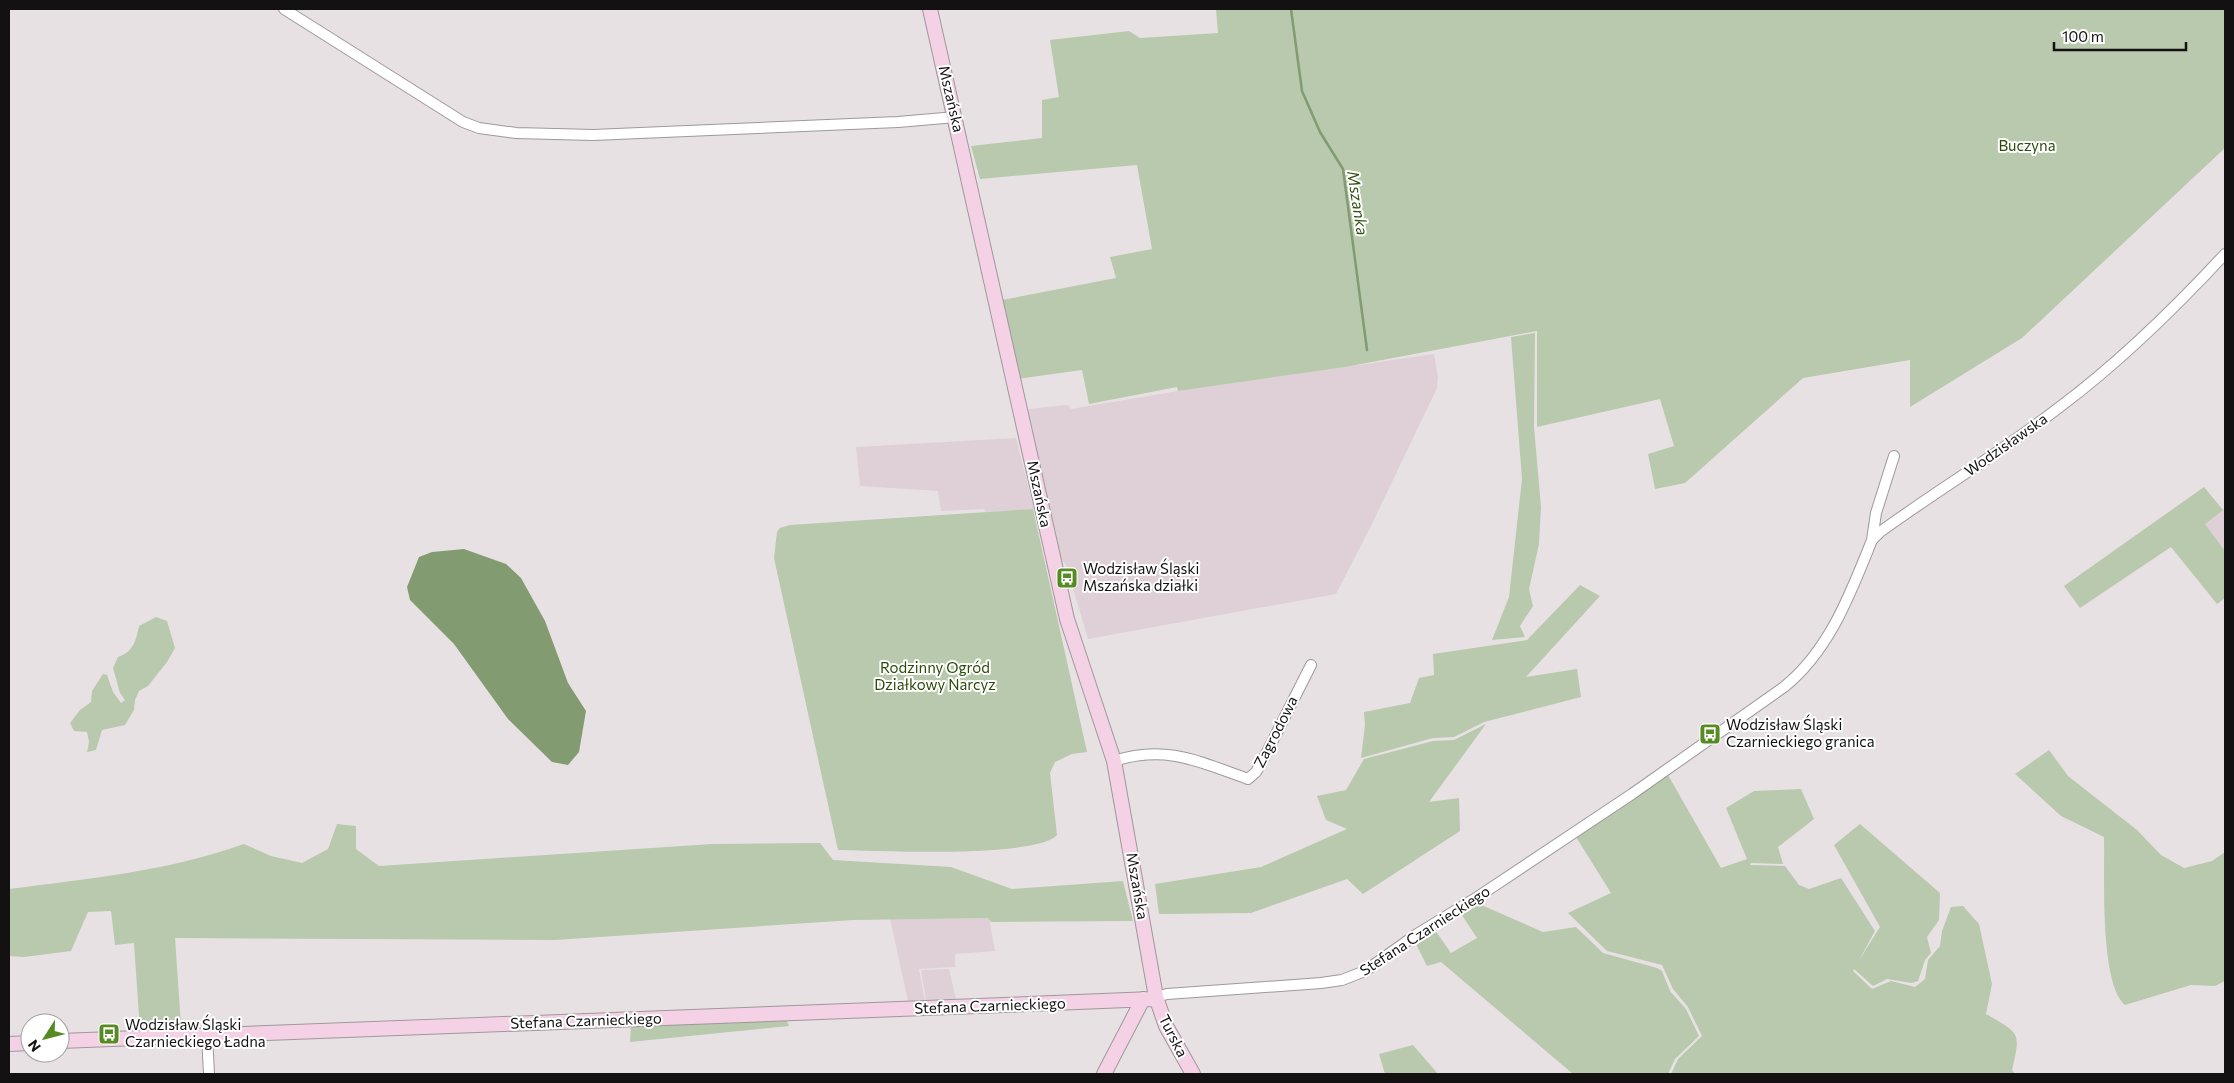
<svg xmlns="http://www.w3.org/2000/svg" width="2234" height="1083" viewBox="0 0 2234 1083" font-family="Commissioner,sans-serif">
<rect width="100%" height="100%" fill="#e8e1e4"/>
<!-- built -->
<path fill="#ded0d6" d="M1434 354 1438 377 1437 388 1370 528 1336 594 1088 639 1066 565 1059 555 1028 409 1068 405 1071 409 1178 391Z
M1016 438 1034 509 985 512 984 509 941 511 938 491 860 486 856 447Z
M2225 508V551L2204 523Z
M989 918 995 951 955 954V967L919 969 925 1001H908L890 919Z
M949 969 956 999 926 1001 921 970Z"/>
<!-- green -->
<path fill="#b8c9ad" d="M1216 9H2225V148L2022 338 1910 407V360L1803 378 1685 483 1655 489 1648 454 1674 446 1660 399 1537 427V331L1345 367 1178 391 1177 387 1089 404 1082 370 1017 379 1002 300 1116 278 1110 257 1152 249 1137 165 980 179 971 146 1042 138V100L1059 97 1050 40 1129 31 1140 38 1218 33Z
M1535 333 1534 427 1541 507 1539 544 1529 589 1533 606 1520 626 1525 637 1492 640 1509 597 1522 479 1511 337Z
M2204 487 2223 510 2205 524 2225 551V598L2217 604 2171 547 2080 608 2064 586Z
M1033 509 1087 752 1072 754 1055 762 1050 773 1057 835C1037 858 874 851 838 850L774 558 777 532 780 528 790 525Z
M1580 585 1600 596 1526 677 1577 669 1581 697 1484 722 1454 737 1433 738 1361 758 1365 725 1364 712 1410 703 1419 678 1434 675 1433 654 1527 640Z
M156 617 167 621 175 648 167 662 148 686 139 691 135 700 134 710 125 725 102 730 96 750 87 752 89 742 87 732 74 731 70 723 80 710 91 702 92 691 103 674 107 675 113 692 121 703 125 700 120 693 113 668 118 657C133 652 136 641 139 626Z
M1486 724 1429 802 1459 798 1460 831 1363 894 1347 879 1251 913 1159 914 1155 884 1261 867 1347 829 1326 820 1317 796 1346 790 1364 759 1433 741 1454 740Z
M2049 750 2068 776 2137 830 2161 855 2184 868 2212 861 2225 852V981L2215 986 2191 985 2125 1005C2099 983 2105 873 2104 837L2061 816 2015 774Z
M1668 775 1721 868 1747 859 1726 808 1754 791 1801 789 1814 819 1778 847 1783 864 1751 863 1750 865 1785 866 1799 885 1809 889 1841 878 1875 931 1858 962 1880 927 1834 845 1860 824 1940 893 1939 920 1927 937 1931 953 1925 960 1918 981 1912 983 1887 979 1873 986 1854 969 1853 971 1872 989 1891 981 1915 987 1925 979 1928 960 1940 946 1942 931 1951 907 1963 906 1979 924 1992 984 1986 1014C2020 1034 2021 1031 2012 1070L2015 1074H1671L1678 1059 1702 1036 1688 1007 1673 989 1662 965 1607 951 1568 913 1611 893 1576 837Z
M337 824 356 826V849L379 866 712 844 820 843 833 860 951 867 1012 889 1123 881 1133 921 991 922 988 918 853 920 555 940 175 938 181 1025 176 1028 140 1031 134 943 115 945 111 911 88 912 71 951 24 957 9 956V889C87 879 169 871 244 844L271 856 302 863 328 849Z
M1479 904 1543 932 1576 927 1603 953 1657 968 1662 971 1670 991 1686 1009 1699 1036 1675 1059 1668 1074H1573L1441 962 1427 966 1416 944 1435 930 1451 953 1477 938 1462 915Z
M787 1021 789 1026 630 1042 631 1025Z
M1413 1045 1438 1074H1385L1379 1054Z"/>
<!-- water -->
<path fill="#829b71" d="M464 549 506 564 521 578 545 621 568 683 586 711 579 752 568 765 552 762 508 719 454 644 410 600 407 587 419 557 432 552Z"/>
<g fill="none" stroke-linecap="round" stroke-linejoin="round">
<!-- stream -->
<path stroke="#829b71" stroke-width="2.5" d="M1291 9 1302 91 1320 132 1343 169 1367 350"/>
<!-- street casing -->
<g stroke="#9e989b" stroke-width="12">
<path id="street" d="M284 9 463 122 479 128 516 133 593 135 898 122 956 117
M1872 540 1876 513 1894 456
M1114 761C1166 744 1200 762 1248 779L1256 772 1264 758 1311 665
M1156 997 1167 994 1321 983 1342 980 1365 971 1417 934 1479 896 1632 794 1784 687C1830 650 1851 592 1872 540L1880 532C1939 489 2003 451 2061 406 2121 361 2174 309 2225 254
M207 1035 209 1074"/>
</g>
<!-- secondary casing -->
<g stroke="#9e989b" stroke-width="16">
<path id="secondary" d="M930 9 1067 619 1114 761 1156 997 1166 1026 1193 1074
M60 1041 1004 1005 1152 999 1156 997
M9 1044 30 1043
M1104 1074 1143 999"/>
</g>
<!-- street -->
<use href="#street" stroke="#fff" stroke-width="10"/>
<!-- secondary -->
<use href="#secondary" stroke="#f4d1e4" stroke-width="14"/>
</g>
<!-- icons -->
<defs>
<g id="bus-square" transform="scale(1.125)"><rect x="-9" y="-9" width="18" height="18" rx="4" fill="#568a22" stroke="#fff"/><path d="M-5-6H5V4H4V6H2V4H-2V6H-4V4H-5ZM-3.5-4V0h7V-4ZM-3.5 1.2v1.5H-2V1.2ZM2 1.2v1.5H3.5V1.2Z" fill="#fff"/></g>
</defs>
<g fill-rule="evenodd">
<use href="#bus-square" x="1067" y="578"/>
<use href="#bus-square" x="1710" y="734"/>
<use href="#bus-square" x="109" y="1034"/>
</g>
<g text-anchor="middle" stroke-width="4" stroke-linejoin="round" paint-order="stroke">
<!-- street labels -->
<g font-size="15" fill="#131112" stroke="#fff">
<text transform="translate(951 99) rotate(77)" y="5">Mszańska</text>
<text transform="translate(2006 445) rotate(-35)" y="5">Wodzisławska</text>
<text transform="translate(1039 494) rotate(78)" y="5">Mszańska</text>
<text transform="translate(1276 732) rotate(-63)" y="5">Zagrodowa</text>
<text transform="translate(1137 886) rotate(80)" y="5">Mszańska</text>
<text transform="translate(1425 931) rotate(-33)" y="5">Stefana Czarnieckiego</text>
<text transform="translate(990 1006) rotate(-2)" y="5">Stefana Czarnieckiego</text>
<text transform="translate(586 1021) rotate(-2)" y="5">Stefana Czarnieckiego</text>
<text transform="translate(1173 1036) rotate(63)" y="5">Turska</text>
</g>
<!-- park labels -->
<g font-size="15" fill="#2b4a09" stroke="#fff">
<text x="2027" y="151">Buczyna</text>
<text x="935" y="673">Rodzinny Ogród<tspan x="935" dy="17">Działkowy Narcyz</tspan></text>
</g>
<!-- poi labels -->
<g font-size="15" fill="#131112" stroke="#fff" text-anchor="start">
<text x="1083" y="574">Wodzisław Śląski<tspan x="1083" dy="17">Mszańska działki</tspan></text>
<text x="1726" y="730">Wodzisław Śląski<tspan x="1726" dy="17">Czarnieckiego granica</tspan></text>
<text x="125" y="1030">Wodzisław Śląski<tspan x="125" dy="17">Czarnieckiego Ładna</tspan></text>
</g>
<!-- water labels -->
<g font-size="16" font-style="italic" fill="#325213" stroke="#fff">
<text transform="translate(1358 203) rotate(81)" y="6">Mszanka</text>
</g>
</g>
<!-- border -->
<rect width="2234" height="1083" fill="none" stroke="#131112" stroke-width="20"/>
<!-- north arrow -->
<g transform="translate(45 1038) rotate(234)"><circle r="24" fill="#ffffff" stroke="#a1a0a0"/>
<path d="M0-4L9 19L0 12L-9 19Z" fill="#568a22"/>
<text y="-8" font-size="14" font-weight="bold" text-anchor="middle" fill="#131112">N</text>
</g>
<!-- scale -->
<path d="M2054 42v8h132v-8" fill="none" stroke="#131112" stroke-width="2.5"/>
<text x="2062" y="42" font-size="15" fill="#131112" stroke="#ffffff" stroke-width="4" paint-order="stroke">100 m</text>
</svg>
